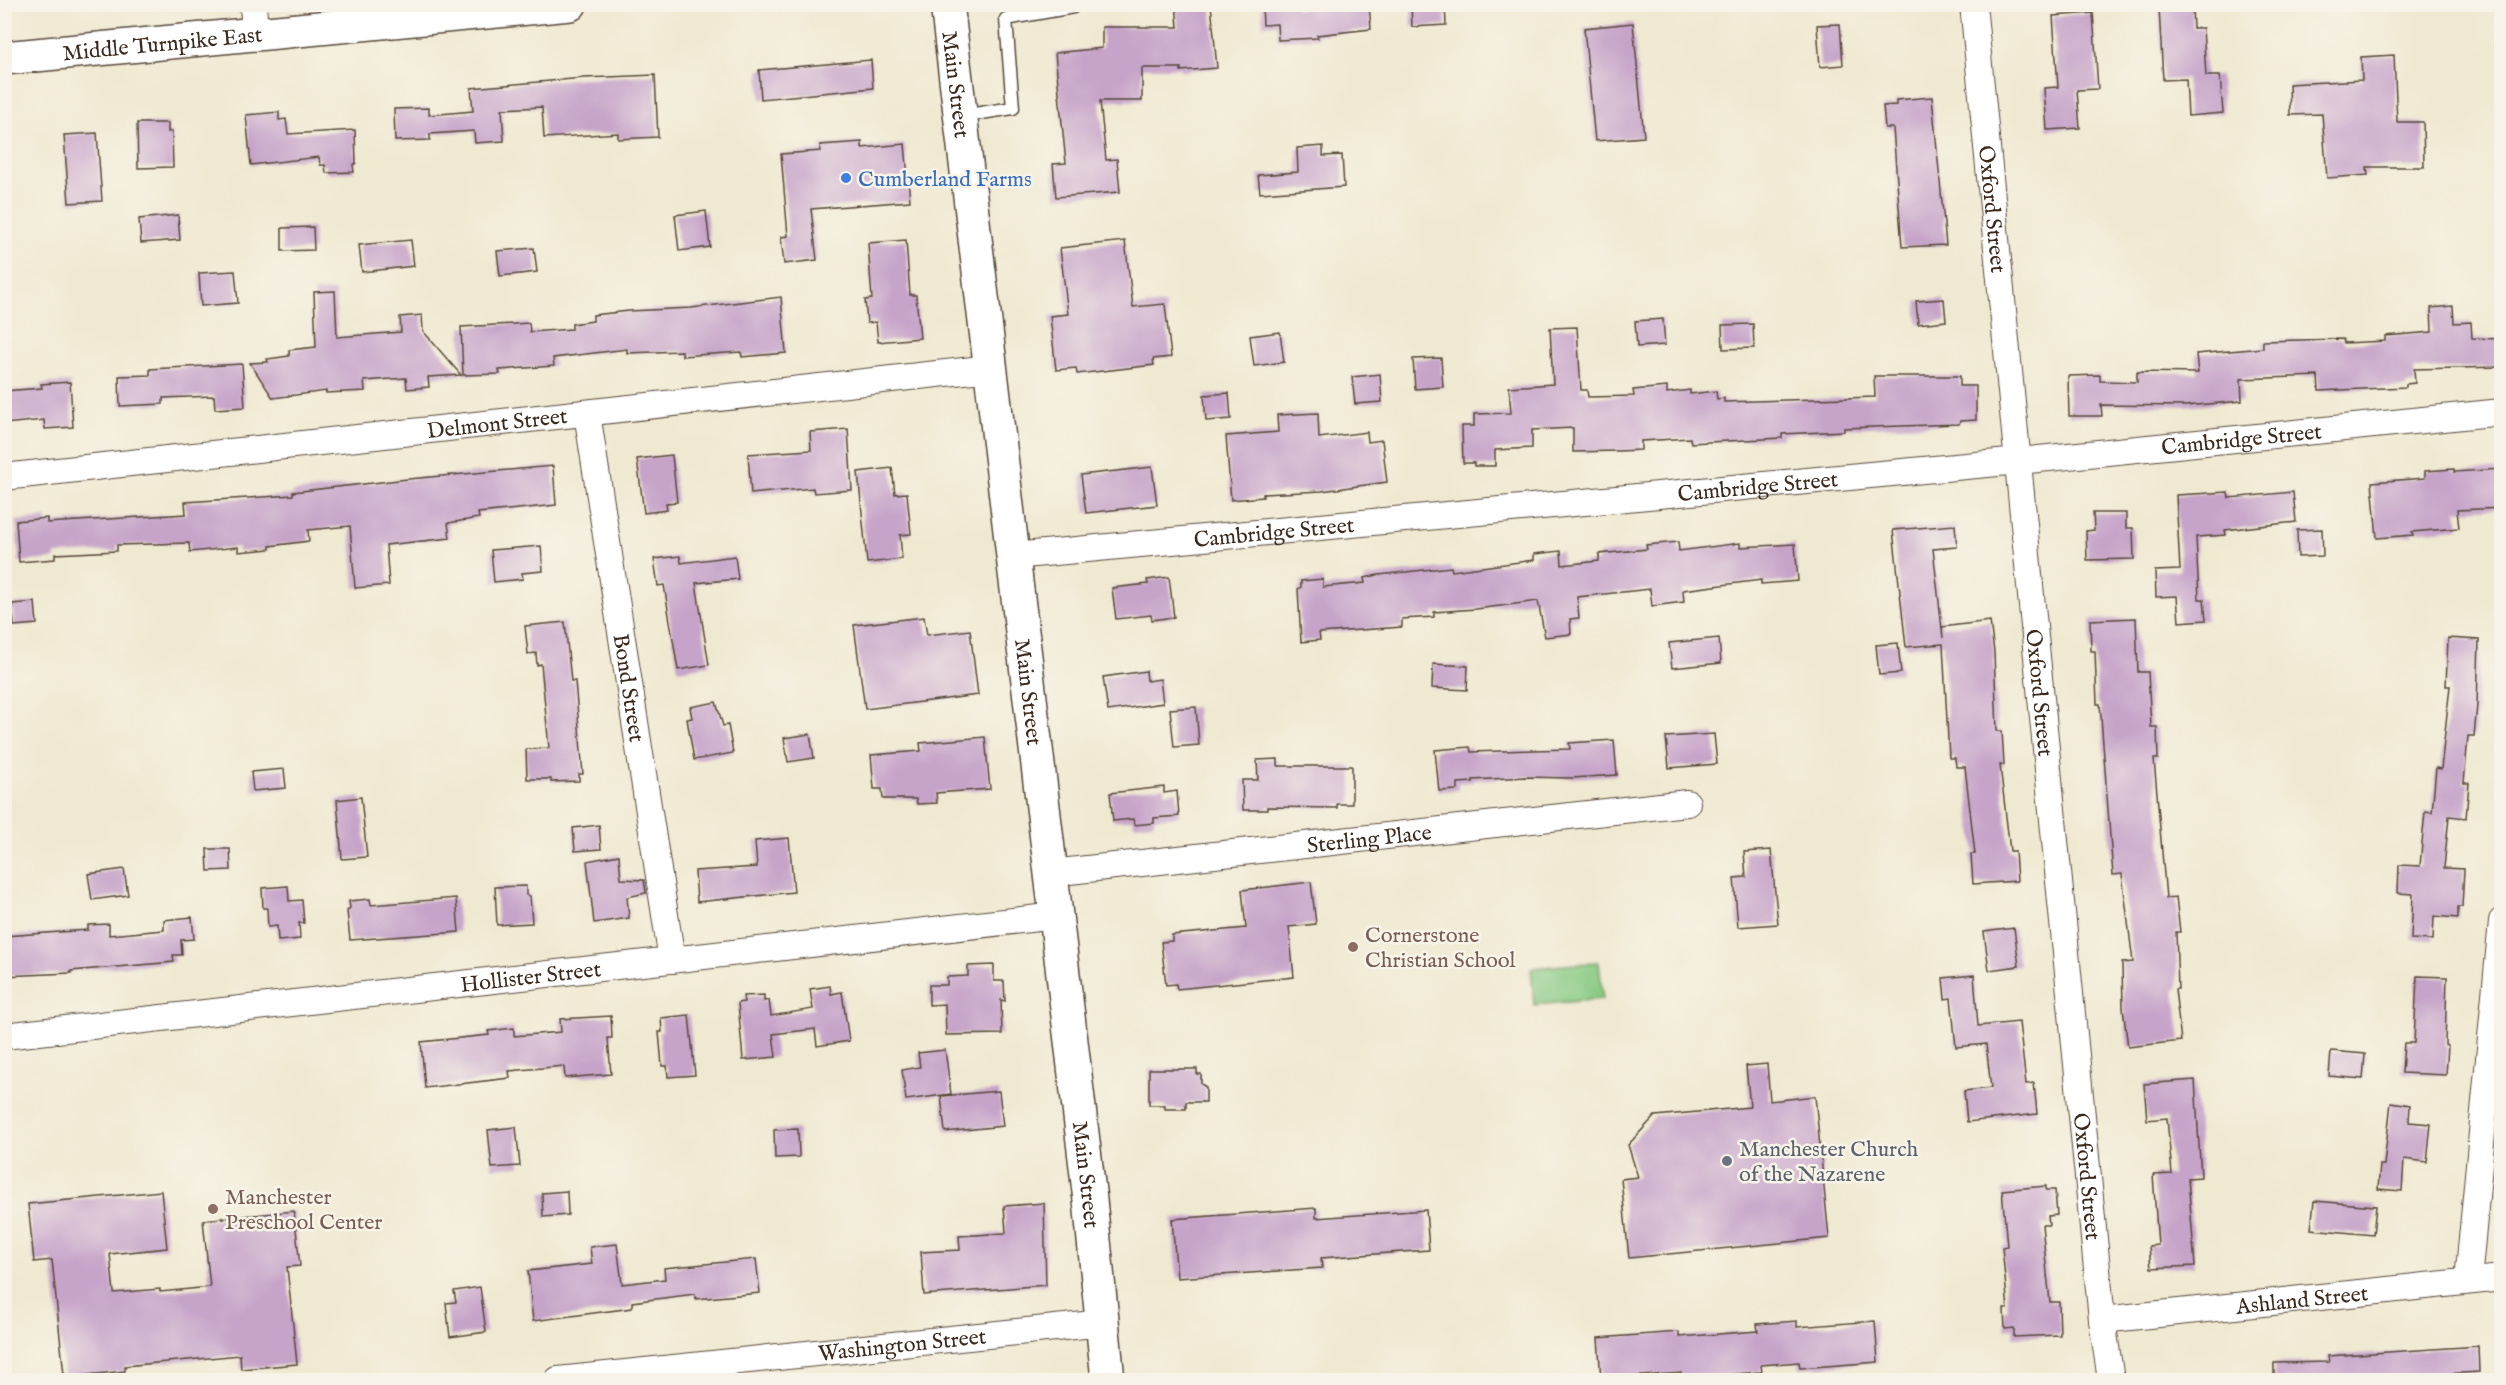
<svg xmlns="http://www.w3.org/2000/svg" width="2506" height="1385" viewBox="0 0 2506 1385" font-family="'IM FELL English',serif">
<rect width="100%" height="100%" fill="#f7f3e8"/>
<filter id="ink" filterUnits="userSpaceOnUse"><feTurbulence type="fractalNoise" baseFrequency=".0167" numOctaves="2"/><feDisplacementMap in="SourceGraphic" scale="12" xChannelSelector="R" yChannelSelector="G"/><feConvolveMatrix kernelMatrix="1 2 1 2 8 2 1 2 1" color-interpolation-filters="sRGB"/></filter>
<filter id="wash" filterUnits="userSpaceOnUse"><feTurbulence type="fractalNoise" baseFrequency=".008" numOctaves="4" result="noise"/><feDisplacementMap in="SourceGraphic" scale="24" xChannelSelector="R" yChannelSelector="G"/><feGaussianBlur stdDeviation="1.35" result="paint"/><feColorMatrix in="noise" values="0 0 0 0 0 0 0 0 0 0 0 0 0 0 0 0 0 1.4 0 .05"/><feComposite in="paint" operator="in"/></filter>
<g filter="url(#wash)">
<rect width="100%" height="100%" fill="#f0e9d1"/>
<!-- green -->
<path fill="#87c982" stroke="#617a50" stroke-width="1.5" d="M1599 962 1603 999 1534 1005 1531 968Z"/>
<g id="blocks">
<!-- building -->
<path fill="#c6a3c9" d="M1176 4H1211L1217 68 1181 71V68H1142V101H1100L1106 160 1117 159 1120 192 1056 197 1053 164 1066 163 1055 53 1102 48V27H1178Z
M1262 4H1296V9L1369 4 1371 29 1317 35 1318 38 1278 40 1277 24 1263 25Z
M1411 4H1445L1446 25 1412 27Z
M2192 6 2193 28H2203L2206 76H2220L2223 113 2188 116 2186 79 2163 80 2159 8Z
M2093 13 2098 89 2077 90 2080 128 2047 130 2044 88 2058 87 2053 16Z
M1633 23 1644 137 1595 141 1584 28Z
M1840 24 1843 65 1820 67 1817 25Z
M2394 55 2397 122H2423L2424 167H2367L2368 175 2327 178 2322 114 2290 115 2289 84 2362 80 2361 57Z
M871 60 873 88 761 99 759 70Z
M655 75 658 137 618 139V133L544 138 542 107 502 109 504 141 475 143 474 131 430 134V140L395 141 394 109 429 108V115L473 111 471 88 584 78Z
M1932 97 1946 245 1902 247 1893 128H1885L1883 106 1896 105V100Z
M279 112V120L286 119 288 134 355 130 356 163 353 165 354 172 326 173 325 165H320L319 157 251 165 246 115Z
M137 123H168V132H172L173 167 138 168Z
M97 133 102 201 69 203 64 135Z
M862 142V148L905 144 910 201 811 209 817 260 784 264 781 237 788 236 781 154 821 151 820 145Z
M1323 146V156L1342 155 1344 187 1260 193 1258 175 1298 172 1297 148Z
M706 211 710 247 679 251 675 215Z
M178 215 180 240 141 243 139 219Z
M313 227 314 250 282 251V228Z
M411 240 414 266 362 272 359 245Z
M906 240 910 295H916L920 338 878 342 876 322 867 323 865 300 872 299 868 243Z
M1125 241 1133 307 1165 304 1171 357 1153 359 1154 365 1077 374 1076 368 1056 370 1050 316 1068 314 1060 248Z
M534 248 537 272 500 276 497 251Z
M235 271 238 303 201 306 199 273Z
M335 291 337 337 401 332 400 317 422 315 423 331 461 375 428 377 429 387 407 389 406 378 364 381 365 391 326 393V391L273 398 250 363 268 362 267 359 289 356V350L316 347 314 292Z
M781 297 786 353 742 357 741 352 682 356V351L627 353V349L553 358 554 366 499 370 500 374 463 375 461 327 529 323 530 332 572 329V324L593 321V315L629 311 691 308Z
M1944 299 1946 321 1918 324 1916 301Z
M2453 306 2454 323 2471 322 2472 338 2502 339V367L2414 369 2415 383 2406 384V387L2319 391 2318 376 2241 379 2242 401 2185 406 2101 405 2102 416H2069L2068 376 2100 375V381L2137 382V372L2198 373 2196 354 2263 348V341L2343 339 2344 343 2385 341V336L2432 332 2431 308Z
M1663 319 1665 345 1637 347 1635 321Z
M1753 324 1754 348 1723 349 1722 325Z
M1577 327 1581 390H1587L1588 397 1634 396 1633 390 1667 387V393L1690 390V394L1716 391 1717 399 1724 398V402L1875 397 1874 376H1960V386H1976V420L1960 421 1959 424 1844 428V431L1782 434V438L1691 443 1690 438 1641 441V450L1617 451 1573 452V428L1532 430V448L1495 450V466H1474V463H1463L1462 426H1474V414L1511 413 1509 387 1553 384 1550 328Z
M1280 332 1284 362 1254 366 1250 336Z
M1441 358 1443 387 1415 389 1413 359Z
M242 364 245 407 215 409 214 396 163 398V404L120 406 119 376 150 375V369Z
M1380 374 1382 402 1355 404 1352 377Z
M70 382 73 427 45 429 44 420 4 424V391L42 388 41 384Z
M1229 393 1231 419 1206 421 1204 395Z
M1318 413 1319 438 1367 432 1368 442 1382 440 1387 482 1322 491 1263 494V497L1231 500 1226 436 1278 432 1277 415Z
M848 429 852 490 814 493 813 488 751 494 748 454 811 450 810 432Z
M672 455 677 502 666 503 667 510 644 513 637 459Z
M553 466 556 505 478 513 479 518 448 523 450 538 386 545 389 585 355 588 350 526 308 530 309 541 270 546V549L238 552V547L190 552 189 543 117 545V551L55 554V559L19 562 16 521 47 518V523L186 514 185 502 293 495V492L408 479Z
M1152 467 1157 505 1086 513 1081 475Z
M892 468 895 494 907 493 911 534 900 535 902 559 867 563 858 472Z
M2454 469V472L2502 469V508L2457 510 2459 528 2412 532 2413 535 2377 538 2372 482 2425 478V471Z
M2228 492 2229 498 2293 492 2296 522 2225 530 2226 535 2196 537 2199 599H2204L2206 620 2179 622 2177 596 2156 597 2155 571 2180 570 2176 495Z
M2093 513H2126V528H2133L2134 559 2087 560 2086 531 2094 530Z
M1955 525 1957 547 1933 549 1943 638 1942 627 1990 621 1994 652 1997 731H2002L2004 765H2000L2010 851H2015L2017 881 1973 884 1971 854H1975L1965 767H1956L1955 758H1949L1943 644 1906 647 1893 530Z
M2322 529 2323 556 2298 557 2297 530Z
M1678 542 1679 551 1740 543V547L1795 544 1798 581 1761 584V580L1683 590 1684 602 1652 606 1650 589 1577 597 1579 618 1570 619 1571 634 1545 637 1538 601 1476 609 1434 612V617L1402 619V627L1319 633 1320 640 1301 642 1298 589 1301 587V581L1323 579V587L1365 583 1364 578 1378 575 1451 567 1452 571 1534 560V554L1561 551 1562 565 1599 561V554L1647 549 1646 545Z
M541 546 543 571 522 573 523 579 494 582 491 550Z
M680 556 681 563 735 556 738 579 696 583 709 665 678 670 664 585 658 586 654 559Z
M1169 577 1174 617 1152 620 1151 615 1116 619 1112 588 1148 584 1147 580Z
M35 602 37 624 14 626 12 604Z
M924 617 927 635 970 630 978 695 865 709 854 625Z
M2136 618 2138 672H2148L2151 727H2157L2158 759H2154L2166 898 2176 897 2180 932H2176L2178 989H2175L2181 1041 2128 1047 2123 1008 2122 963 2133 962 2122 874 2113 875 2100 704H2097L2095 651H2091L2090 620Z
M565 622 571 681H575L583 774H579V781L551 782V779H527L526 749 549 748 541 664 537 665 536 653 528 654 525 626Z
M1719 638 1721 663 1672 668 1669 643Z
M2448 638 2479 640 2477 705 2474 736H2468L2464 783H2469L2466 818 2449 816 2444 868 2464 869 2462 907H2458V918L2434 916 2433 940 2411 939 2413 894 2398 893 2399 865 2420 866 2425 811 2432 812 2436 768 2441 769 2450 686H2446Z
M1898 643 1901 673 1879 675 1876 645Z
M1433 664 1468 666 1467 690 1432 688Z
M1146 671 1147 681 1160 679 1163 703 1108 711 1103 677Z
M716 702 723 726 728 725 733 753 694 760 687 719 692 718 690 707Z
M1196 707 1199 745 1174 747 1170 709Z
M810 734 814 758 788 762 784 738Z
M1714 734 1717 764 1669 768 1666 737Z
M985 737 990 789 936 793 937 803 917 804 916 799H883L882 789H874L871 755 921 751 920 743Z
M1614 740 1617 775 1572 778 1526 777 1473 780V782L1458 783V790L1439 791 1435 750 1470 747 1471 752 1570 749 1569 743Z
M1278 759V766H1352V804H1337V808L1267 807V810H1243L1242 780H1258L1257 760Z
M284 769 286 788 253 791 251 772Z
M1164 787V793L1177 791 1179 816 1154 818V823L1134 825 1133 819 1113 821 1110 793Z
M361 797 367 857 342 859 337 800Z
M599 825 601 849 575 851 573 828Z
M789 838 794 892 697 902 695 871 757 867 755 841Z
M207 849H230L231 870 208 871Z
M1771 850 1778 924 1738 927 1734 878 1746 877 1744 852Z
M619 855 621 879 644 880 646 893 627 897 629 918 594 923 587 861Z
M124 869 128 895 92 900 88 874Z
M1311 882 1316 924 1289 927 1294 977 1177 989 1176 984 1166 985 1161 942 1172 941V935L1246 928 1242 890Z
M288 886 289 901 302 900 304 923H299L300 939 278 941 277 926 268 927 267 908H263L262 888Z
M526 886V895L530 896 532 923 497 925 495 887Z
M456 898 459 932 350 940 347 911 350 908 349 901 370 899 371 905Z
M192 917 194 939 181 940 182 955H173L174 962 71 971V973L4 976V936L88 930V925L109 924V935L164 930V920Z
M2014 928 2019 966 1989 970 1984 932Z
M994 965V981H1004L1005 1001 1001 1000 1002 1034 946 1035 945 1004 929 1005V985H947V977L968 976V966Z
M1974 975 1978 1026 2019 1022 2026 1084 2034 1083 2037 1114 1967 1122 1964 1091 1991 1088 1986 1044 1956 1047 1951 998 1945 999 1943 978Z
M2417 976 2447 977 2445 1045 2448 1046 2446 1075 2402 1073 2404 1043H2414Z
M830 986 831 994 842 992 849 1041 817 1046 815 1029 773 1034 776 1057 743 1060 738 1003 744 1002 743 996 764 995V1001L769 1000 771 1016 813 1009 810 989Z
M689 1015 695 1075 668 1077 667 1066H662L659 1032H662L661 1018Z
M611 1016 612 1038H608L611 1074 565 1078 564 1066 509 1071 510 1078 425 1088 421 1042 489 1035 488 1031 514 1028V1036L561 1032 560 1019Z
M945 1050 951 1094 906 1100 902 1070 920 1067 918 1053Z
M2331 1051 2365 1054 2363 1079 2329 1076Z
M1767 1064 1770 1101 1815 1096 1829 1238 1629 1258 1621 1179 1638 1177 1628 1145 1655 1116 1750 1107 1746 1066Z
M1149 1069H1197V1074H1201V1084L1206 1087V1102H1186V1109H1165V1105H1149Z
M2195 1080 2201 1177 2188 1178 2195 1266 2151 1268 2149 1246 2158 1245 2153 1175 2172 1174 2167 1118 2147 1120 2144 1084Z
M999 1091 1003 1126 945 1132 941 1096Z
M2391 1102 2410 1105 2409 1122 2431 1124 2427 1162 2404 1159 2402 1191 2378 1189 2380 1165H2384Z
M516 1127 520 1166 492 1168 488 1130Z
M798 1129 799 1157 775 1158 774 1130Z
M2046 1186V1190H2055L2057 1215 2048 1216 2049 1225H2042L2050 1302H2059L2060 1335 2014 1337V1328L2005 1329 2004 1309H2008L2002 1247 2007 1246 2002 1190Z
M161 1191 167 1248 110 1254 114 1293 160 1289V1292L210 1287 203 1220 294 1211 300 1266 287 1267 297 1364 241 1369 240 1355 125 1366V1371L67 1377V1374L64 1375 52 1260 34 1262 28 1204Z
M567 1191 568 1215 543 1217 542 1193Z
M2314 1201 2376 1206 2373 1235 2311 1229Z
M1044 1203 1046 1285 924 1295 921 1252 960 1250 959 1236 1006 1233 1004 1206Z
M1316 1208V1218L1426 1210 1429 1250 1321 1258 1322 1268 1177 1278 1172 1219Z
M617 1244 622 1284 665 1279 664 1268 756 1259 760 1293 696 1299 695 1294 632 1302V1308L533 1321 528 1271 592 1264 590 1247Z
M480 1287 486 1332 450 1337 446 1303 456 1302 454 1291Z
M1797 1321V1327L1875 1321 1878 1362 1800 1368 1799 1362 1761 1365 1762 1372 1682 1378 1681 1373 1601 1379 1598 1338 1679 1332V1337L1758 1331 1757 1324Z
M2478 1346 2479 1372 2427 1375V1380H2274V1363L2329 1362 2328 1356Z"/>
</g>
</g>
<g filter="url(#ink)">
<use href="#blocks" fill-opacity="0" stroke="#564739" stroke-width="1.5"/>
<g fill="none" stroke-linecap="round" stroke-linejoin="round">
<!-- lane casing -->
<g stroke="#564739" stroke-width="15">
<path id="lane" d="M962 116 1013 108 1006 19 1073 7V4"/>
</g>
<!-- street casing -->
<g stroke="#564739" stroke-width="28">
<g id="street">
<path d="M253 4 255 33"/>
<path id="s1" d="M1973 4 2102 1320 2111 1380"/>
<path id="s2" d="M587 413 672 960"/>
<path id="s3" d="M4 477 991 368"/>
<path id="s4" d="M1013 556 2019 461 2502 412"/>
<path id="s5" d="M1051 873 1687 803"/>
<path id="s6" d="M4 1036 1056 916"/>
<path d="M2468 1281 2502 921"/>
<path id="s7" d="M2102 1320 2502 1278"/>
<path id="s8" d="M558 1380 1103 1323"/>
</g>
</g>
<!-- secondary casing -->
<g stroke="#564739" stroke-width="36">
<g id="secondary">
<path id="s9" d="M4 58 570 4"/>
</g>
</g>
<!-- primary casing -->
<g stroke="#564739" stroke-width="36">
<g id="primary">
<path id="s10" d="M947 4 1090 1200 1108 1380"/>
</g>
</g>
<!-- lane -->
<use href="#lane" stroke="#fff" stroke-width="12"/>
<!-- street -->
<use href="#street" stroke="#fff" stroke-width="26"/>
<!-- secondary -->
<use href="#secondary" stroke="#fff" stroke-width="33"/>
<!-- primary -->
<use href="#primary" stroke="#fff" stroke-width="33"/>
</g>
</g>
<!-- markers -->
<circle fill="#3f7fe0" stroke="#f7f3e8" stroke-width="2" cx="846" cy="178" r="6"/>
<g fill="#8d6e63" stroke="#f7f3e8" stroke-width="2">
<circle cx="1353" cy="947" r="6"/>
<circle cx="213" cy="1209" r="6"/>
</g>
<circle fill="#6b7280" stroke="#f7f3e8" stroke-width="2" cx="1727" cy="1161" r="6"/>
<g text-anchor="middle" stroke-width="5" stroke-linejoin="round" paint-order="stroke">
<!-- street labels -->
<g font-size="22" fill="#3b2a1e" stroke="#f7f3e8">
<text dy="8" stroke="none"><textPath href="#s9" startOffset="159">Middle Turnpike East</textPath></text>
<text dy="8" stroke="none"><textPath href="#s10" startOffset="81">Main Street</textPath></text>
<text dy="8" stroke="none"><textPath href="#s1" startOffset="206">Oxford Street</textPath></text>
<text dy="8" stroke="none"><textPath href="#s3" startOffset="496">Delmont Street</textPath></text>
<text dy="8" stroke="none"><textPath href="#s4" startOffset="1234">Cambridge Street</textPath></text>
<text dy="8" stroke="none"><textPath href="#s4" startOffset="748">Cambridge Street</textPath></text>
<text dy="8" stroke="none"><textPath href="#s4" startOffset="262">Cambridge Street</textPath></text>
<text dy="8" stroke="none"><textPath href="#s2" startOffset="278">Bond Street</textPath></text>
<text dy="8" stroke="none"><textPath href="#s10" startOffset="693">Main Street</textPath></text>
<text dy="8" stroke="none"><textPath href="#s1" startOffset="692">Oxford Street</textPath></text>
<text dy="8" stroke="none"><textPath href="#s5" startOffset="320">Sterling Place</textPath></text>
<text dy="8" stroke="none"><textPath href="#s6" startOffset="530">Hollister Street</textPath></text>
<text dy="8" stroke="none"><textPath href="#s10" startOffset="1179">Main Street</textPath></text>
<text dy="8" stroke="none"><textPath href="#s1" startOffset="1178">Oxford Street</textPath></text>
<text dy="8" stroke="none"><textPath href="#s7" startOffset="201">Ashland Street</textPath></text>
<text dy="8" stroke="none"><textPath href="#s8" startOffset="346">Washington Street</textPath></text>
</g>
<!-- shop labels -->
<g font-size="22" fill="#366cbe" stroke="#f7f3e8" text-anchor="start">
<text x="858" y="186">Cumberland Farms</text>
</g>
<!-- education labels -->
<g font-size="22" fill="#785e54" stroke="#f7f3e8" text-anchor="start">
<text x="1365" y="942">Cornerstone<tspan x="1365" dy="25">Christian School</tspan></text>
<text x="225" y="1204">Manchester<tspan x="225" dy="25">Preschool Center</tspan></text>
</g>
<!-- worship labels -->
<g font-size="22" fill="#5b616d" stroke="#f7f3e8" text-anchor="start">
<text x="1739" y="1156">Manchester Church<tspan x="1739" dy="25">of the Nazarene</tspan></text>
</g>
</g>
<!-- margin -->
<rect width="2506" height="1385" fill="none" stroke="#f7f3e8" stroke-width="24"/>
</svg>
